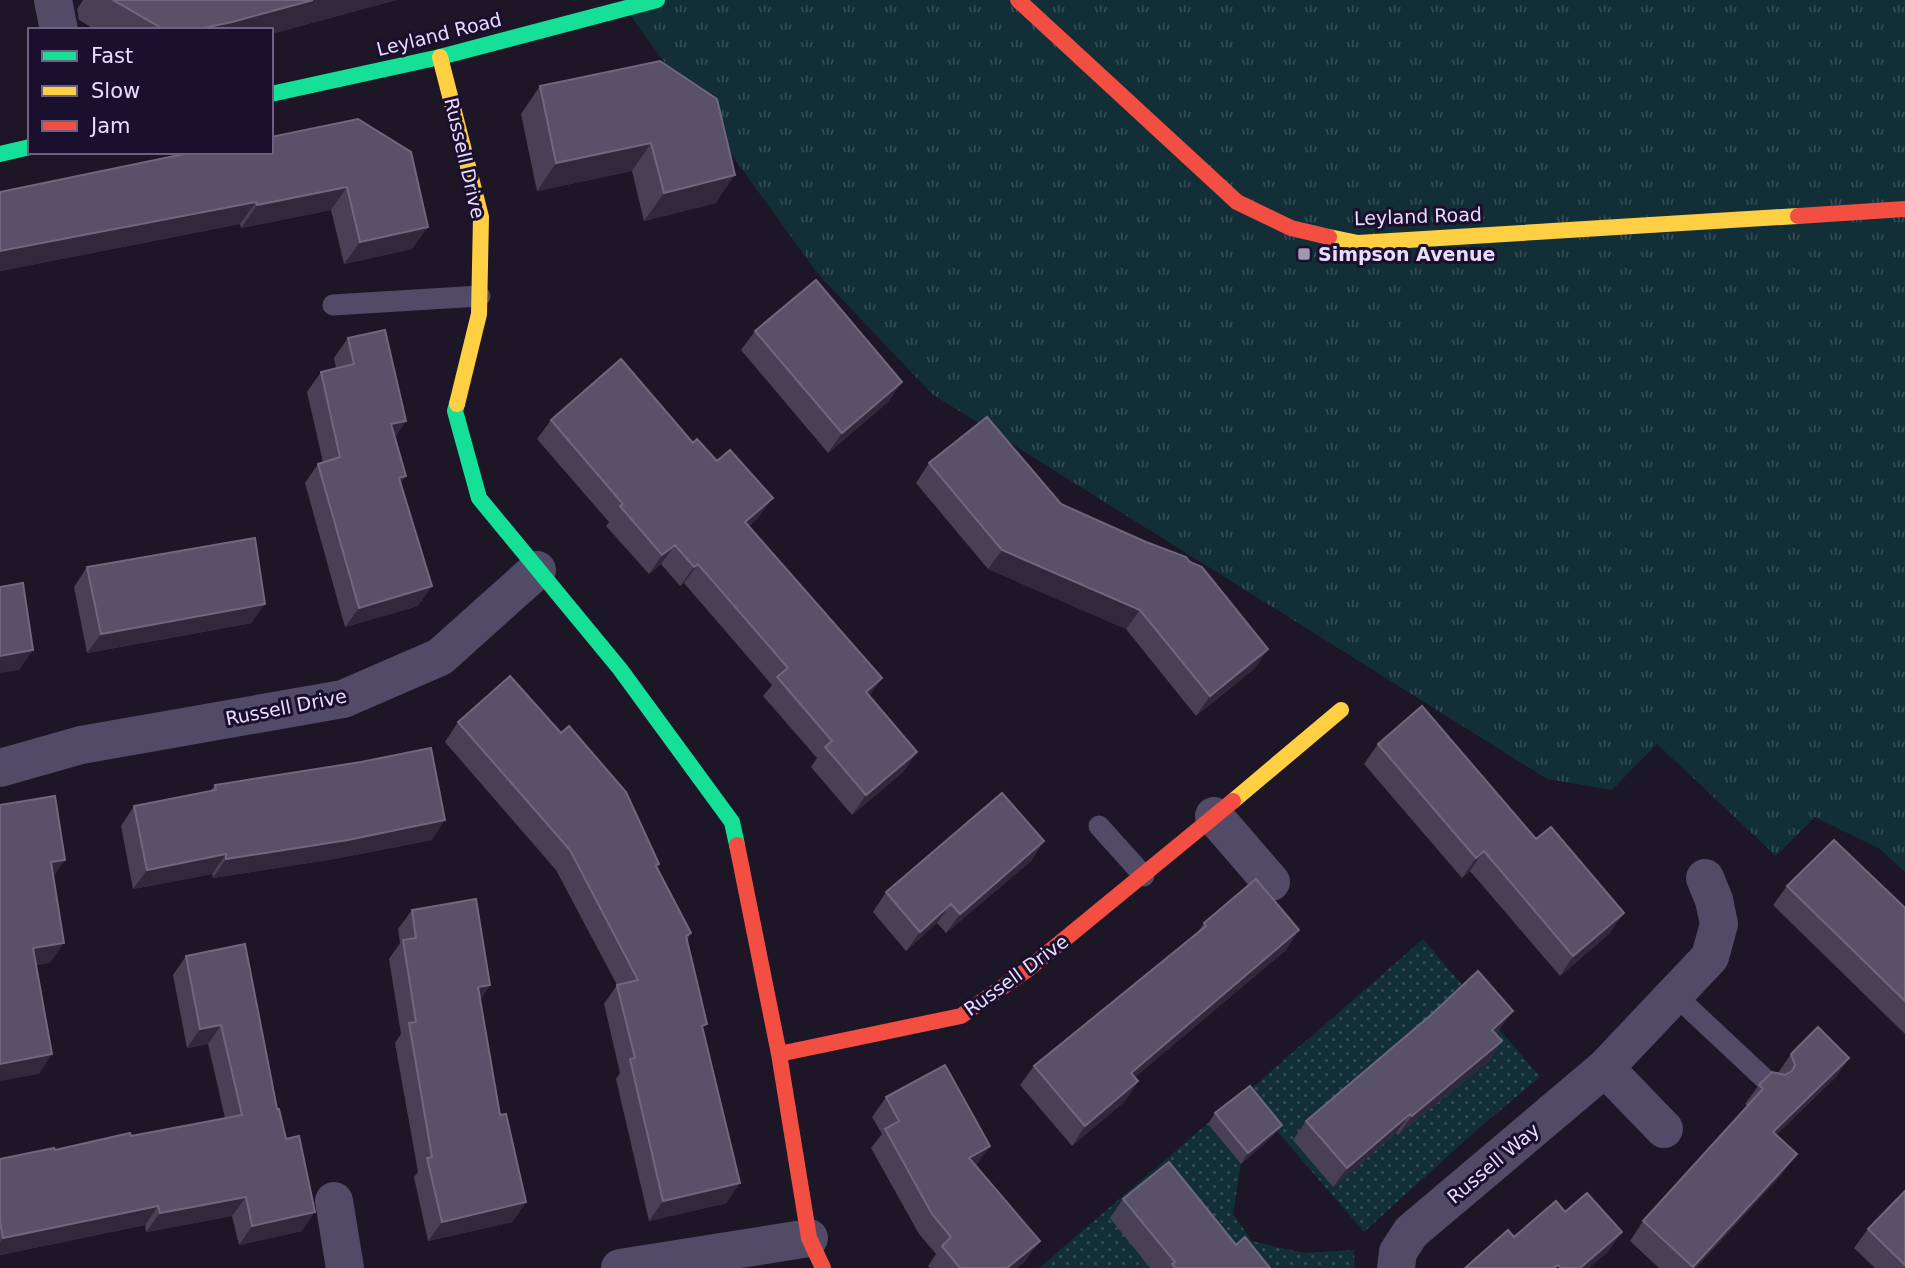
<svg xmlns="http://www.w3.org/2000/svg" width="1905" height="1268" viewBox="0 0 1905 1268" font-family="'DejaVu Sans',sans-serif">
<defs>
<pattern id="grass-tufts" width="24" height="20" patternUnits="userSpaceOnUse" patternTransform="scale(1.75)"><rect width="24" height="20" fill="#122e37"/><path d="M3 7l-1-3M5 7V3M7 7l1-3M15 17l-1-3M17 17v-4M19 17l1-3" fill="none" stroke="#344c55"/></pattern>
<pattern id="garden-dots" width="8" height="8" patternUnits="userSpaceOnUse" patternTransform="scale(1.75)"><rect width="8" height="8" fill="#122e37"/><path d="M2 2h.1M6 6h.1" fill="none" stroke="#344c55" stroke-width="1.8" stroke-linecap="round"/></pattern>
</defs>
<rect width="100%" height="100%" fill="#1c1627"/>
<!-- grass -->
<path fill="url(#grass-tufts)" d="M657 0H1905V872L1880 849 1815 817 1776 856 1657 744 1612 790 1547 779 932 394 818 274 625 8Z"/>
<!-- garden -->
<path fill="url(#garden-dots)" d="M1423 939 1540 1077 1479 1128 1364 1232 1245 1094Z
M1208 1123 1241 1164 1233 1214 1252 1241 1304 1253 1354 1250 1355 1268H1039Z"/>
<g fill="none" stroke-linecap="round" stroke-linejoin="round">
<!-- lane -->
<path stroke="#524b68" stroke-width="21" d="M333 305 480 296
M1099 826 1144 876
M1674 994 1768 1082"/>
<!-- street -->
<path stroke="#524b68" stroke-width="38" d="M53 0 59 30
M0 768 81 745 343 699 440 657 537 570
M1214 816 1271 882
M1605 1068 1664 1129
M334 1201 345 1268
M620 1268 809 1238
M1396 1268 1398 1252 1411 1232 1605 1068 1710 957 1719 924 1714 900 1705 878"/>
<!-- fast -->
<path stroke="#16e098" stroke-width="16" d="M271 94 440 57 657 0
M0 154 30 147
M457 404 455 411 479 498 620 669 732 822 737 845"/>
<!-- slow -->
<path stroke="#ffcf43" stroke-width="16" d="M440 57 481 217 479 314 457 404
M1329 237 1358 243 1798 216
M1233 801 1341 710"/>
<!-- jam -->
<path stroke="#f24e42" stroke-width="16" d="M1018 0 1237 202 1291 228 1329 237
M1798 216 1905 209
M737 845 779 1054 809 1238 823 1268
M779 1054 961 1016 1027 970 1233 801"/>
</g>
<!-- wall -->
<path fill="#484155" d="M83 0H396L271 34V30H96L79 20 77 9Z
M540 86 717 99 716 203 644 221 632 171 537 191 521 114Z
M358 119 412 249 344 264 331 210 241 228 240 224 0 271V192Z
M755 331 902 382 888 402 828 453 741 350Z
M348 338 406 421 395 437 418 606 345 627 305 483 318 464 323 462 307 392 321 372 336 368 334 358Z
M551 420 693 443 759 517 749 526 882 678 869 696 917 752 903 772 852 815 811 767 817 758 763 696 772 685 684 583 680 586 661 564 649 574 606 526 609 522 537 439Z
M929 463 1061 504 1268 649 1254 669 1196 716 1126 629 988 569 916 483Z
M87 567 252 623 87 653 74 587Z
M458 722 659 864 656 867 691 933 687 940 703 1030 727 1203 649 1221 616 1079 620 1073 604 1004 617 985 556 870 445 742Z
M1378 744 1610 933 1560 976 1470 871 1462 878 1364 764Z
M215 785 432 840 334 859 213 878 212 874 133 889 121 826 134 806 210 791Z
M1044 841 1031 861 946 933 937 923 906 951 873 912 886 892Z
M1787 886 1905 908V1034L1773 905Z
M412 910 490 985 480 1000 500 1115 526 1202 512 1222 428 1241 414 1177 418 1172 395 1043 401 1034 389 959 400 943 398 929Z
M1204 923 1286 950 1135 1077 1138 1081 1125 1101 1072 1146 1020 1085 1034 1066 1197 933Z
M245 944 302 1231 239 1245 232 1216 146 1232 145 1225 0 1255V1159L55 1150 225 1118 208 1044 187 1048 173 975 186 956Z
M1499 1030 1496 1034 1502 1041 1489 1061 1398 1135 1396 1133 1333 1187 1293 1140 1306 1121Z
M1791 1054 1849 1058 1835 1078 1776 1135 1783 1173 1696 1268H1659L1630 1241 1643 1221 1747 1106 1745 1104 1759 1085 1778 1073Z
M886 1097 976 1166 1026 1260 1017 1268H930L928 1266 936 1254 919 1234 871 1148 882 1134 872 1117Z
M1215 1113 1274 1135 1241 1164 1208 1124Z
M1905 1191V1268H1875L1854 1248 1868 1229Z
M1123 1199 1236 1245 1270 1268H1150L1110 1218Z"/>
<!-- shaded-wall -->
<path fill="#2f293b" d="M313 0H396L271 34V30H194Z
M651 143 632 171 537 191 556 163Z
M735 175 716 203 644 221 664 193Z
M347 187 331 210 241 228 257 205Z
M256 202 240 224 0 271V251Z
M428 227 412 249 344 264 360 242Z
M902 382 888 402 828 453 842 433Z
M406 421 393 440 391 424Z
M406 476 392 496 399 478Z
M773 498 759 517 732 541 745 522Z
M675 545 661 564 649 574 662 555Z
M1002 550 1140 610 1126 629 988 569Z
M698 564 684 583 680 586 694 567Z
M432 586 418 606 345 627 359 608Z
M265 604 252 623 87 653 101 634Z
M1268 649 1254 669 1196 716 1210 696Z
M33 650 19 670 0 673V656Z
M882 678 869 697 866 692Z
M917 752 903 772 852 815 866 795Z
M445 820 432 840 334 859 213 878 226 859Z
M1044 841 1031 861 946 933 960 914Z
M1484 851 1470 871 1462 878 1476 858Z
M226 854 212 874 133 889 147 870Z
M65 860 51 880V862Z
M951 904 937 923 906 951 920 932Z
M1624 913 1610 933 1560 976 1573 956Z
M1299 930 1286 950 1117 1092 1131 1073Z
M64 943 50 963 20 968 33 948Z
M490 985 477 1005 478 987Z
M1513 1011 1499 1030 1479 1049 1492 1030Z
M221 1025 208 1044 187 1048 200 1029Z
M1502 1041 1489 1061 1398 1135 1412 1116Z
M52 1054 39 1074 0 1081V1064Z
M1849 1058 1835 1078 1759 1151 1773 1132Z
M1138 1081 1125 1101 1072 1146 1085 1126Z
M1410 1114 1396 1133 1333 1187 1347 1168Z
M1282 1125 1274 1135 1241 1164 1248 1153Z
M990 1146 976 1166 969 1158Z
M1797 1154 1783 1173 1696 1268H1692Z
M740 1183 727 1203 649 1221 663 1201Z
M246 1197 232 1216 146 1232 160 1213Z
M526 1202 512 1222 428 1241 442 1222Z
M158 1206 145 1225 0 1255V1242L3 1238Z
M315 1212 302 1231 239 1245 252 1226Z
M1622 1232 1608 1252 1589 1268H1580Z
M1040 1241 1026 1260 1017 1268H1007Z"/>
<!-- building -->
<path fill="#595167" stroke="#70677f" stroke-width="2" d="M113 0H313L232 22 194 30H165Z
M660 61 717 99 735 175 664 193 651 143 556 163 540 86Z
M358 119 411 152 428 227 360 242 347 187 257 205 256 202 0 251V192L194 152H271V137Z
M816 280 902 382 842 433 755 331Z
M385 330 406 421 391 424 406 476 399 478 432 586 359 608 318 464 340 457 321 372 354 364 348 338Z
M621 359 693 443 697 439 717 461 730 450 773 498 745 522 882 678 866 692 917 752 866 795 825 747 832 741 777 677 788 668 698 564 694 567 675 545 662 555 620 506 623 504 551 420Z
M987 417 1061 504 1146 542 1186 557 1190 562 1202 567 1268 649 1210 696 1140 610 1002 550 929 463Z
M255 538 265 604 101 634 87 567Z
M23 583 33 650 0 656V587Z
M510 676 561 733 569 726 626 792 659 864 656 866 691 933 686 936 707 1024 702 1026 740 1183 663 1201 630 1059 635 1058 617 985 638 980 570 850 458 722Z
M1422 706 1536 839 1551 827 1624 913 1573 956 1484 851 1476 858 1378 744Z
M431 748 445 820 348 840 226 859V854L147 870 134 806 216 790 215 785 361 762Z
M1002 793 1044 841 960 914 951 904 920 932 886 892Z
M55 796 65 860 51 862 64 943 33 948 52 1054 0 1064V805Z
M1834 840 1905 908V1001L1787 886Z
M1256 879 1299 930 1131 1073 1138 1081 1085 1126 1034 1066 1206 926 1204 923Z
M476 899 490 985 478 987 500 1115 506 1114 526 1202 442 1222 427 1158 432 1157 409 1023 416 1022 403 940 416 938 412 910Z
M245 944 277 1109H279L286 1139 299 1136 315 1212 252 1226 246 1197 160 1213 158 1206 3 1238 0 1222V1159L54 1148 55 1150 130 1133 131 1136 242 1115 221 1025 200 1029 186 956Z
M1478 971 1513 1011 1492 1030 1502 1041 1412 1116 1410 1114 1347 1168 1306 1121 1432 1014Z
M1818 1027 1849 1058 1773 1132 1797 1154 1693 1267 1643 1221 1763 1089 1759 1085 1772 1072 1785 1075 1792 1071 1795 1065 1791 1054Z
M945 1065 990 1146 969 1158 1040 1241 1007 1268H960L942 1246 951 1237 932 1214 885 1129 899 1121 886 1097Z
M1250 1086 1282 1125 1248 1153 1215 1113Z
M1169 1162 1236 1245 1245 1237 1270 1268H1175L1172 1264 1175 1262 1123 1199Z
M1905 1191V1265L1868 1229Z
M1587 1193 1622 1232 1580 1268H1561L1558 1265 1554 1268H1465L1508 1230 1514 1237 1556 1201 1565 1212Z"/>
<!-- markers -->
<rect fill="#a197b3" stroke="#1b0f2e" stroke-width="2.5" x="1297" y="247" width="14" height="14" rx="3.5"/>
<g text-anchor="middle" stroke-width="6" stroke-linejoin="round" paint-order="stroke">
<!-- street labels -->
<g font-size="19" fill="#e8dcff" stroke="#1b0f2e">
<text transform="translate(439 34) rotate(-14)" y="7">Leyland Road</text>
<text transform="translate(465 158) rotate(77)" y="7">Russell Drive</text>
<text transform="translate(1418 216) rotate(-2)" y="7">Leyland Road</text>
<text transform="translate(286 707) rotate(-11)" y="7">Russell Drive</text>
<text transform="translate(1016 975) rotate(-36)" y="7">Russell Drive</text>
<text transform="translate(1493 1163) rotate(-40)" y="7">Russell Way</text>
</g>
<!-- poi labels -->
<g font-size="19" font-weight="bold" fill="#e8dcff" stroke="#1b0f2e" text-anchor="start">
<text x="1318" y="261">Simpson Avenue</text>
</g>
</g>
<!-- legend -->
<rect x="28" y="28" width="245" height="126" fill="#1b0f2e" stroke="#6d6182" stroke-width="2"/>
<rect x="42" y="51" width="35" height="10" fill="#16e098" stroke="#6d6182" stroke-width="2"/>
<text x="91" y="63" font-size="21" fill="#e8dcff">Fast</text>
<rect x="42" y="86" width="35" height="10" fill="#ffcf43" stroke="#6d6182" stroke-width="2"/>
<text x="91" y="98" font-size="21" fill="#e8dcff">Slow</text>
<rect x="42" y="121" width="35" height="10" fill="#f24e42" stroke="#6d6182" stroke-width="2"/>
<text x="91" y="133" font-size="21" fill="#e8dcff">Jam</text>
</svg>
